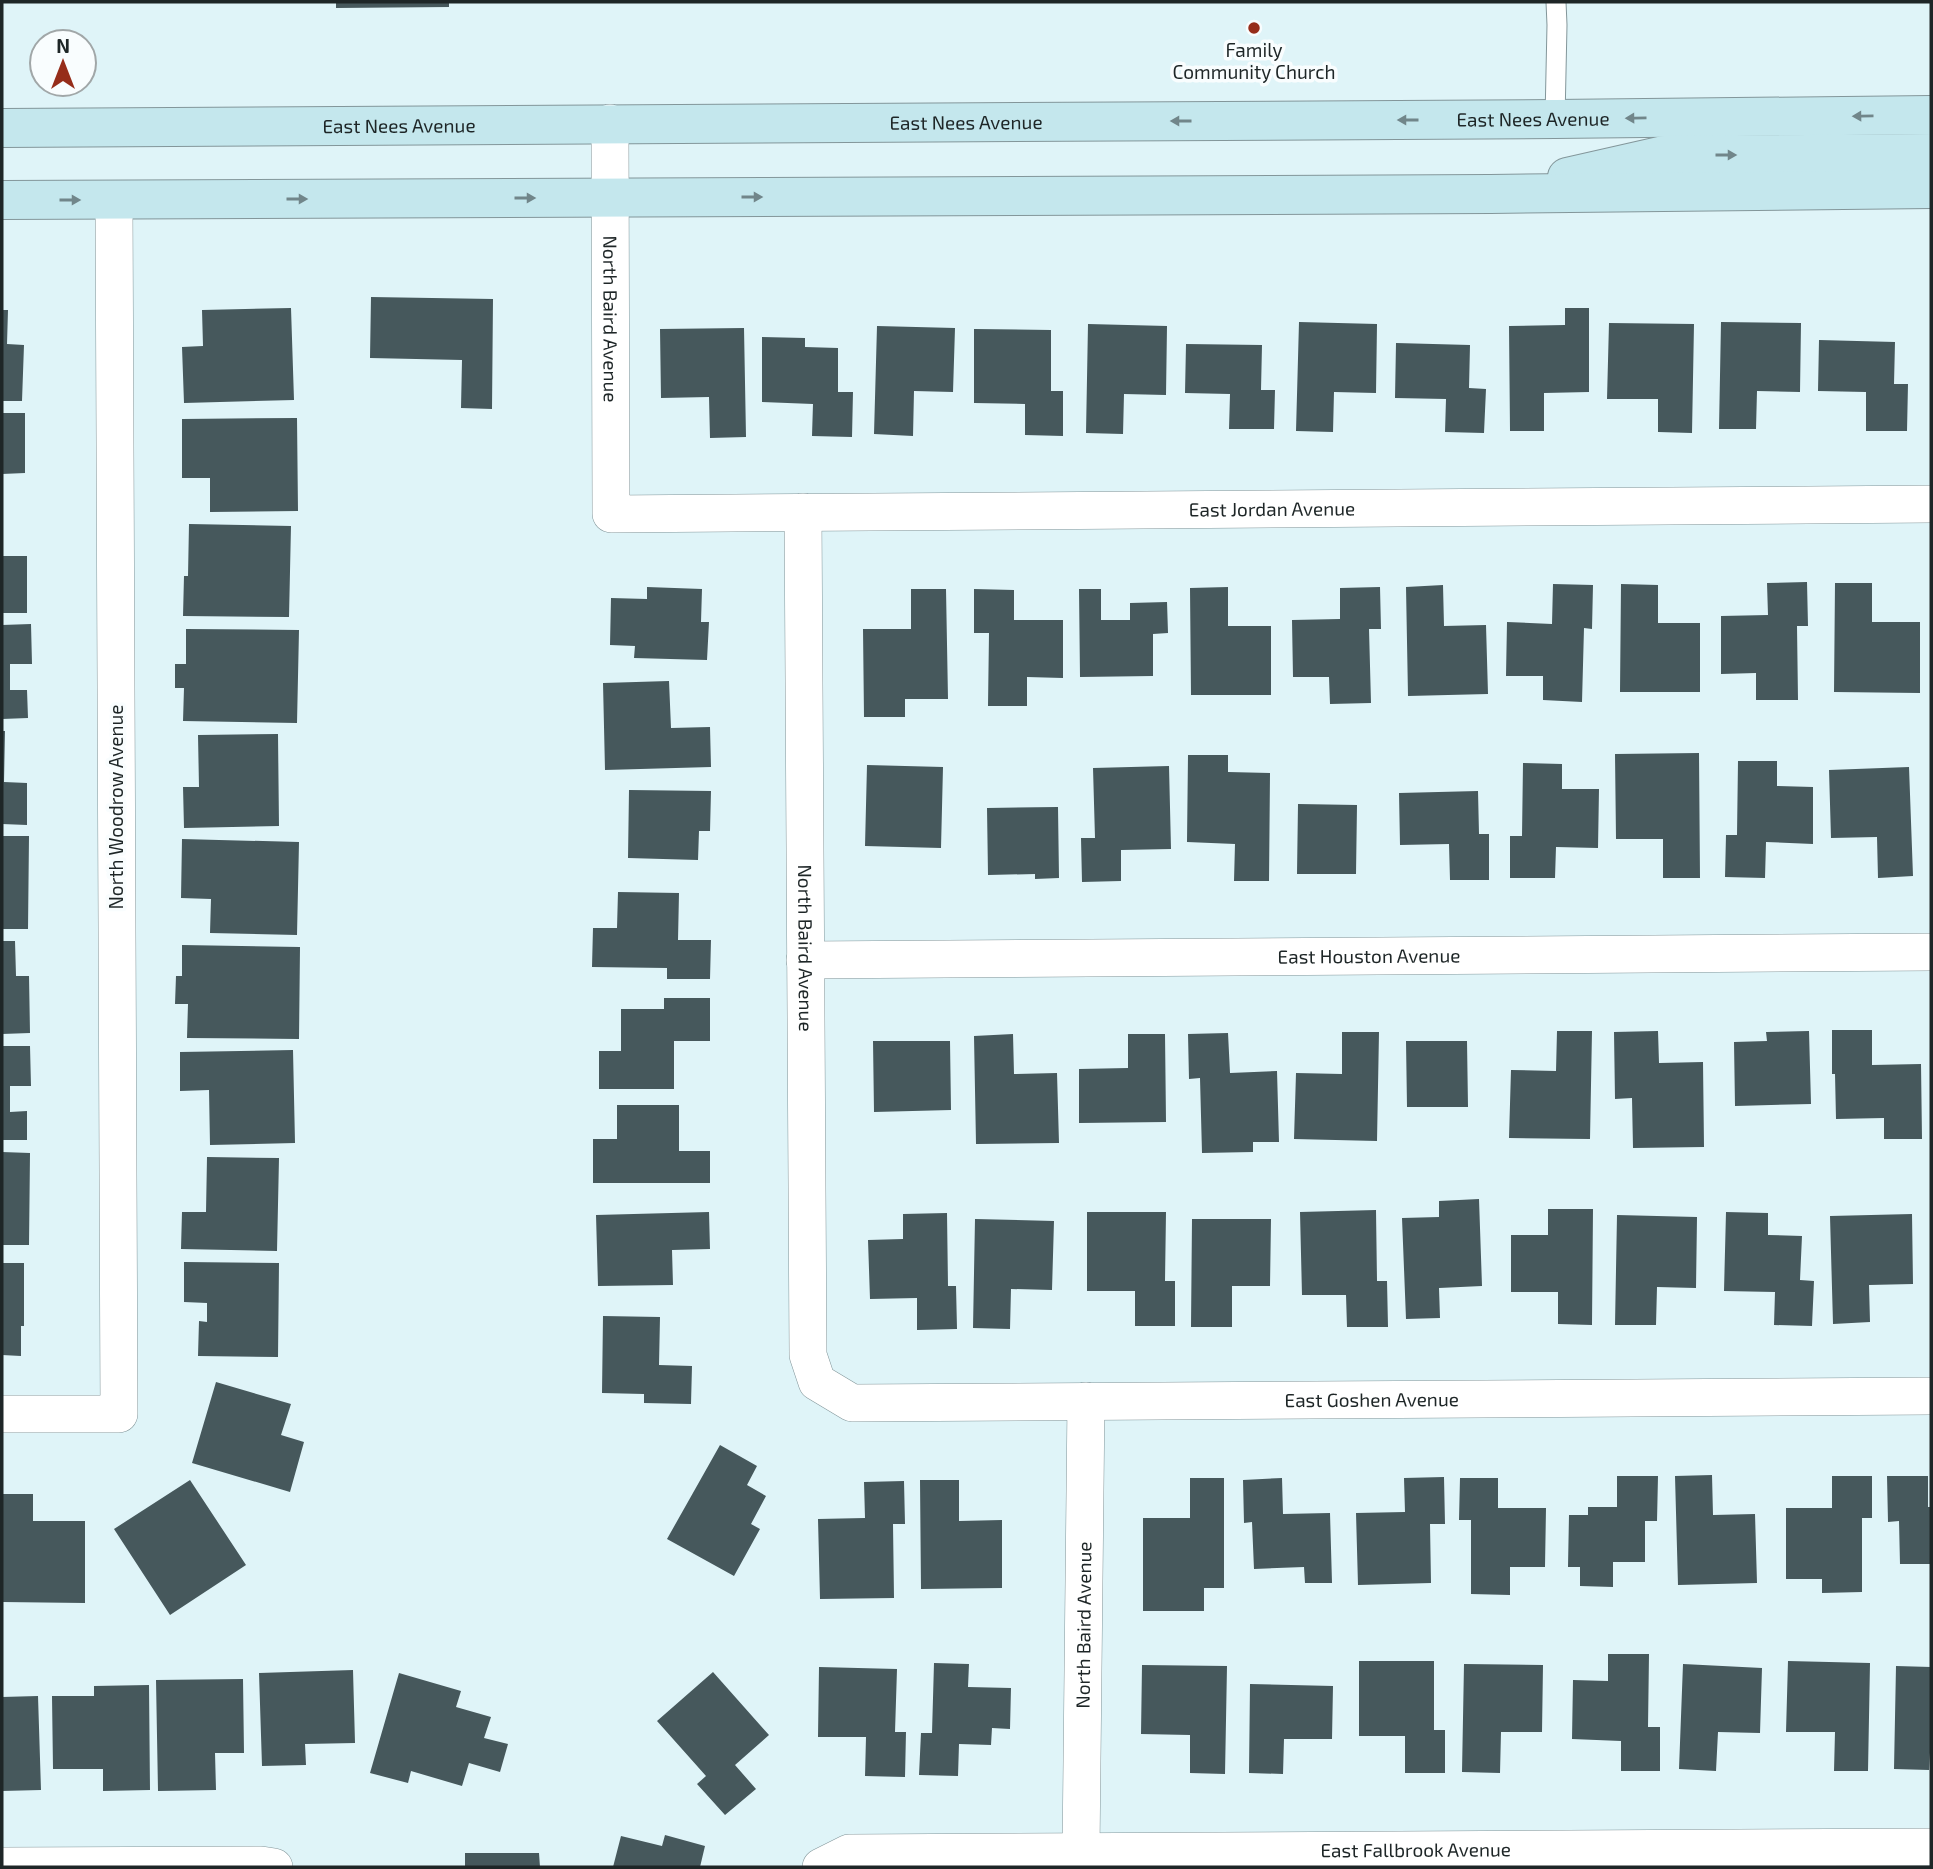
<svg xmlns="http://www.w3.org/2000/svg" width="1933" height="1869" viewBox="0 0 1933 1869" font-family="'Exo 2',sans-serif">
<rect width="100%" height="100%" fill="#dff4f8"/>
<!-- building -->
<path fill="#46585c" d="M336 2H449V7L336 8Z
M371 297 493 299 492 409 461 408 462 360 370 358Z
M291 308 294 400 184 403 182 347 203 346 202 310Z
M1565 308H1589V392L1544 393V431H1510L1509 326 1565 325Z
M2 310H8L7 344 24 345 22 401H2Z
M1299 322 1377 324 1376 393 1334 392 1333 432 1296 431Z
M1721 322 1801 323 1800 392 1757 391 1756 429H1719Z
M1609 323 1694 324 1692 433 1658 432V399H1607Z
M1088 324 1167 326 1166 395 1124 394 1123 434 1086 433Z
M877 326 955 328 953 392 914 391 913 436 874 434Z
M744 328 746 437 710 438 709 397 661 398 660 329Z
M974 329 1051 330V391H1063V436L1025 435V404L974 403Z
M762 337 805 338V347L838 348V392H853L852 437 812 436 813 404 762 402Z
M1819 340 1895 342 1894 384H1908L1907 431H1866V392L1818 391Z
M1396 343 1470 345 1469 388 1486 389 1484 433 1445 432 1446 399 1395 398Z
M1186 344 1262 345 1261 390H1275L1274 429H1229L1230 394 1185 393Z
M2 413H25V473L2 474Z
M297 418 298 511 210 512V478H182V419Z
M189 524 291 526 289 617 183 616 184 576H188Z
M2 556H27V613H2Z
M1807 582 1808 626H1797L1798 700H1756V673L1721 674V616L1768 615 1767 583Z
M1835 583H1872V622H1920V693L1834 692Z
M1553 584 1593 585 1592 629 1584 628 1582 702 1543 700V676H1506L1507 622 1552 624Z
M1621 584 1658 585V623H1700V692H1620Z
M1443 585 1444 626 1486 625 1488 694 1408 696 1406 587Z
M647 587 702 589 701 622H709L707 660 634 658 635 646 610 645 611 598 647 599Z
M1228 587V626H1271V695H1191L1190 588Z
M1380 587 1381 629H1369L1371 703 1330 704 1329 677H1293L1292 620 1340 619V588Z
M911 589H946L948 699H905V717H864L863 629H911Z
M974 589 1014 590V620H1063V678L1027 677V706H988L989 633H974Z
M1079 589H1101V620H1130V603L1167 602 1168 633 1153 634V676L1080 677Z
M31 624 32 664H10V690H27L28 718 2 719V625Z
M186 629 299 630 297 723 183 721 184 688H175V664H186Z
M669 681 671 728 710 727 711 767 605 770 603 683Z
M2 731H5L4 782 27 783V825L2 824Z
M278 734 279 826 184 828 183 787H199L198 735Z
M1699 753 1700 878H1663V839H1616L1615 754Z
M1188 755H1228V772L1270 773 1269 881H1234L1235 844 1187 842Z
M1738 761H1777V786L1813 787V844L1766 842 1765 878 1725 877 1726 835H1737Z
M1523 763 1562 764V789H1599L1598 848 1556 847 1555 878H1510V836H1522Z
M867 765 943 767 941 848 865 846Z
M1169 766 1171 849 1121 850V881L1082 882 1081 838H1095L1093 768Z
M1909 767 1913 876 1878 878 1877 837 1831 838 1829 770Z
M629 790 711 791 710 831H699L698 860 628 858Z
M1478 791 1479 834H1489V880H1450L1449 844 1400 845 1399 793Z
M1298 804 1357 805 1356 874H1297Z
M1058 807 1059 878 1035 879V874L988 875 987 808Z
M2 836H29L28 929H2Z
M182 839 299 842 297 935 210 933 211 899 181 898Z
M618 892 679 893 678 940H711L710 979H667V968L592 967 593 928H617Z
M2 941H15L16 976H29L30 1033 2 1034Z
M182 945 300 947 299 1039 187 1038 188 1004H175L176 976H182Z
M664 998H710V1041H674V1089H599V1051H621V1009H664Z
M1832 1030H1872V1065L1921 1064 1922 1139H1884V1118L1836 1119 1835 1074H1832Z
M1557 1031H1592L1590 1139 1509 1138 1511 1070 1556 1071Z
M1658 1031 1659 1063 1703 1062 1704 1147 1633 1148 1632 1098 1615 1099 1614 1032Z
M1809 1031 1811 1104 1735 1106 1734 1042 1767 1041 1766 1032Z
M1342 1032H1379L1377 1141 1294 1139 1296 1073 1342 1074Z
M1228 1033 1230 1073 1277 1071 1279 1142H1253V1152L1202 1153 1200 1078 1189 1079 1188 1034Z
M1013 1034 1014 1074 1057 1073 1059 1143 976 1144 974 1036Z
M1128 1034H1165L1166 1122 1079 1123V1069L1128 1068Z
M873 1041H950L951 1110 874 1112Z
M1406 1041H1467L1468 1107H1407Z
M2 1046H30L31 1086H10V1112L27 1111V1140H2Z
M293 1050 295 1143 210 1145 209 1090 180 1091V1052Z
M617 1105H679V1151H710V1183H593V1139H617Z
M2 1152 30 1153 29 1245H2Z
M207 1157 279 1158 277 1251 181 1249 182 1212H206Z
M1479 1199 1482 1286 1439 1288 1440 1318 1406 1319 1402 1218 1439 1217V1201Z
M1548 1209H1593L1592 1325 1558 1324V1292H1511V1235H1548Z
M1376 1210 1377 1281H1387L1388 1327H1347L1346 1295H1302L1300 1212Z
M709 1212 710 1249 672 1250 673 1285 598 1286 596 1215Z
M1087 1212H1166L1165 1281H1175V1326H1135V1291H1087Z
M1726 1212 1768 1213V1235L1802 1236 1800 1280 1814 1281 1812 1326 1774 1325 1775 1292 1724 1291Z
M947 1213 948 1286H956L957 1329 917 1330V1298L870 1299 868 1240 903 1239V1214Z
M1912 1214 1913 1284 1869 1285 1870 1322 1833 1324 1830 1216Z
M1617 1215 1697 1217 1696 1288 1657 1287 1656 1325H1615Z
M975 1219 1054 1221 1052 1290 1011 1289 1010 1329 973 1328Z
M1192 1219H1271L1270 1286H1232V1327H1191Z
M184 1262 279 1263 278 1357 198 1356 199 1321 207 1322V1303L184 1302Z
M2 1263H24V1326H21V1356L2 1355Z
M603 1316 660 1317 659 1365 692 1366 691 1404 644 1403V1394L602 1393Z
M216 1382 291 1404 281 1435 304 1442 290 1492 192 1463Z
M720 1445 757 1466 747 1485 766 1496 751 1524 760 1529 734 1576 667 1539Z
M1712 1475 1713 1515 1755 1514 1757 1583 1678 1585 1675 1476Z
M1617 1476H1658L1657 1521H1645V1562H1613V1587L1580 1586V1567H1568L1569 1515H1588V1507H1617Z
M1832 1476H1872V1518H1862V1592L1822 1593V1579H1786V1508H1832Z
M1887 1476H1928V1507H1931V1564H1900L1899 1521 1888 1522Z
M1444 1477 1445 1524H1430L1431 1583 1358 1585 1356 1513 1405 1512 1404 1478Z
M1190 1478H1224V1588H1204V1611H1143V1518H1190Z
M1282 1478 1283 1514 1330 1513 1332 1583H1305L1304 1567 1254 1569 1252 1522 1244 1523 1243 1480Z
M1460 1478H1498V1508H1546L1545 1567H1510V1595L1471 1594V1520H1459Z
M190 1480 246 1565 170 1615 114 1529Z
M920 1480H959V1521L1002 1520V1588L921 1589Z
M904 1481 905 1524H893L894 1598 820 1599 818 1519 865 1518 864 1482Z
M2 1494H33V1521H85V1603L2 1602Z
M1608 1654H1649L1648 1727H1660V1771H1621V1741L1572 1739 1573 1680 1608 1681Z
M1359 1661H1434V1730H1445V1773H1405V1736H1359Z
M1788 1661 1870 1663 1868 1771H1834L1835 1732H1786Z
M934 1663 969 1664 968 1687 1011 1688 1010 1729 992 1728 991 1745 959 1744 958 1776 919 1775 921 1733H932Z
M1464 1664 1543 1665 1542 1732H1501L1500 1773 1462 1772Z
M1683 1664 1762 1668 1760 1733 1718 1732 1716 1771 1679 1769Z
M1142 1665 1227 1666 1225 1774 1190 1773V1735L1141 1734Z
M1896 1666 1931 1667V1735L1929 1770 1894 1769Z
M819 1667 897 1669 895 1732H906L905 1777 865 1776 866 1737H818Z
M353 1670 355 1743 305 1744 306 1765 262 1766 259 1673Z
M713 1672 769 1735 735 1765 756 1789 725 1815 697 1784 706 1776 657 1721Z
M399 1673 461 1691 456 1707 491 1717 484 1738 508 1744 500 1772 469 1763 462 1786 411 1771 408 1783 370 1773Z
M243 1679 244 1753H215L216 1790 158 1791 156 1680Z
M1250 1684 1333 1686 1332 1739H1284L1283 1774 1249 1773Z
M149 1685 150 1790 103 1791V1769H53L52 1696H94V1686Z
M38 1696 41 1790 2 1791V1697Z
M665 1835 705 1846 700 1867H613L621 1836 662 1846Z
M465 1853H539L540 1867H465Z"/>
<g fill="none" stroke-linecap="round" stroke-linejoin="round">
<!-- service casing -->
<g stroke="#83969a" stroke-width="21">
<path id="service" d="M1555 119 1557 25 1556 2"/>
</g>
<!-- minor casing -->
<g stroke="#83969a" stroke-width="38">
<g id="minor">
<path id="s1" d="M610 123 611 514 1931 504"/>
<path id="s2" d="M803 512 808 1355 817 1382 852 1403 1931 1396"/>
<path id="s3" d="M805 960 1931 952"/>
<path d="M2 1414H119L114 200"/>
<path id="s4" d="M1081 1851 1086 1401"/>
<path d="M2 1866 261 1865 274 1867"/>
<path id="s5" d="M821 1867 849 1853 1931 1847"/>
</g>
</g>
<!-- secondary casing -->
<g stroke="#83969a" stroke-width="40">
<g id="secondary">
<path id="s6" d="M2 128 1555 119 1931 115"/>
<path d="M1567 177 1664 155 1931 153"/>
<path d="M2 200 1490 194 1931 189"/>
</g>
</g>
<!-- service -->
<use href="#service" stroke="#fff" stroke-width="19"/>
<!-- minor -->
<use href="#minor" stroke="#fff" stroke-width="37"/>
<!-- secondary -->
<use href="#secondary" stroke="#c4e7ed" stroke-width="38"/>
</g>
<!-- one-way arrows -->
<defs><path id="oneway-solid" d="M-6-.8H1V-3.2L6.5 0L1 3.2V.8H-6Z" transform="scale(1.75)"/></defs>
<g fill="#71868a">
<use href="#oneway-solid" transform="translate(1863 116) rotate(179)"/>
<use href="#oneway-solid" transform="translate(1636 118) rotate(179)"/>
<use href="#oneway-solid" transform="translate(1408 120) rotate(180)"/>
<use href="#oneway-solid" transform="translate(1181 121) rotate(180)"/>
<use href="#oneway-solid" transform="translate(1726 155)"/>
<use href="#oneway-solid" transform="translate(752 197)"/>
<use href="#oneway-solid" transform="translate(525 198)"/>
<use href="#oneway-solid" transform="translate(297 199)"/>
<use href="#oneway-solid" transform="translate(70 200)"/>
</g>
<!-- markers -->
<circle fill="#962d1a" stroke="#f9fdfe" stroke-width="2.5" cx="1254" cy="28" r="7"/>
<g text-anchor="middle" stroke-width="7" stroke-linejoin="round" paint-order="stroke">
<!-- poi labels -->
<g font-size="19" fill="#1e2627" stroke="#f9fdfe">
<text x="1254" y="57">Family<tspan x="1254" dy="22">Community Church</tspan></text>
</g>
<!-- street labels -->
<g font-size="19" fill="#1e2627" stroke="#f9fdfe">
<text dy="7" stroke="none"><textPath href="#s6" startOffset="1531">East Nees Avenue</textPath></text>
<text dy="7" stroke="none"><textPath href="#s6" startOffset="964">East Nees Avenue</textPath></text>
<text dy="7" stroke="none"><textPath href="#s6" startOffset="397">East Nees Avenue</textPath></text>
<text dy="7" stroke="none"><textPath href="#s1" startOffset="196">North Baird Avenue</textPath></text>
<text dy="7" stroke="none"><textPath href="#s1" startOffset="1052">East Jordan Avenue</textPath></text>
<text transform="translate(116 807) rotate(-90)" y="7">North Woodrow Avenue</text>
<text dy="7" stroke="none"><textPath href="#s2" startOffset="436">North Baird Avenue</textPath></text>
<text dy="7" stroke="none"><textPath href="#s3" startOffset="564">East Houston Avenue</textPath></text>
<text dy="7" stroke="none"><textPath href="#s2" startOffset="1432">East Goshen Avenue</textPath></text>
<text dy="7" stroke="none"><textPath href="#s4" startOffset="226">North Baird Avenue</textPath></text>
<text dy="7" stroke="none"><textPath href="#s5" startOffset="598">East Fallbrook Avenue</textPath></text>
</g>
</g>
<!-- border -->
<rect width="1933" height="1869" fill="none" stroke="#1e2627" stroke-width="7"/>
<!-- north arrow -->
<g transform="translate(63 63)"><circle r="33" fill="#f9fdfe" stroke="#a1a7a8" stroke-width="2"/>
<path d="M0-5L12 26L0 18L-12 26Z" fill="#962d1a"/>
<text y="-10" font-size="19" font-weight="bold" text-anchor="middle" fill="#1e2627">N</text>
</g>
</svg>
